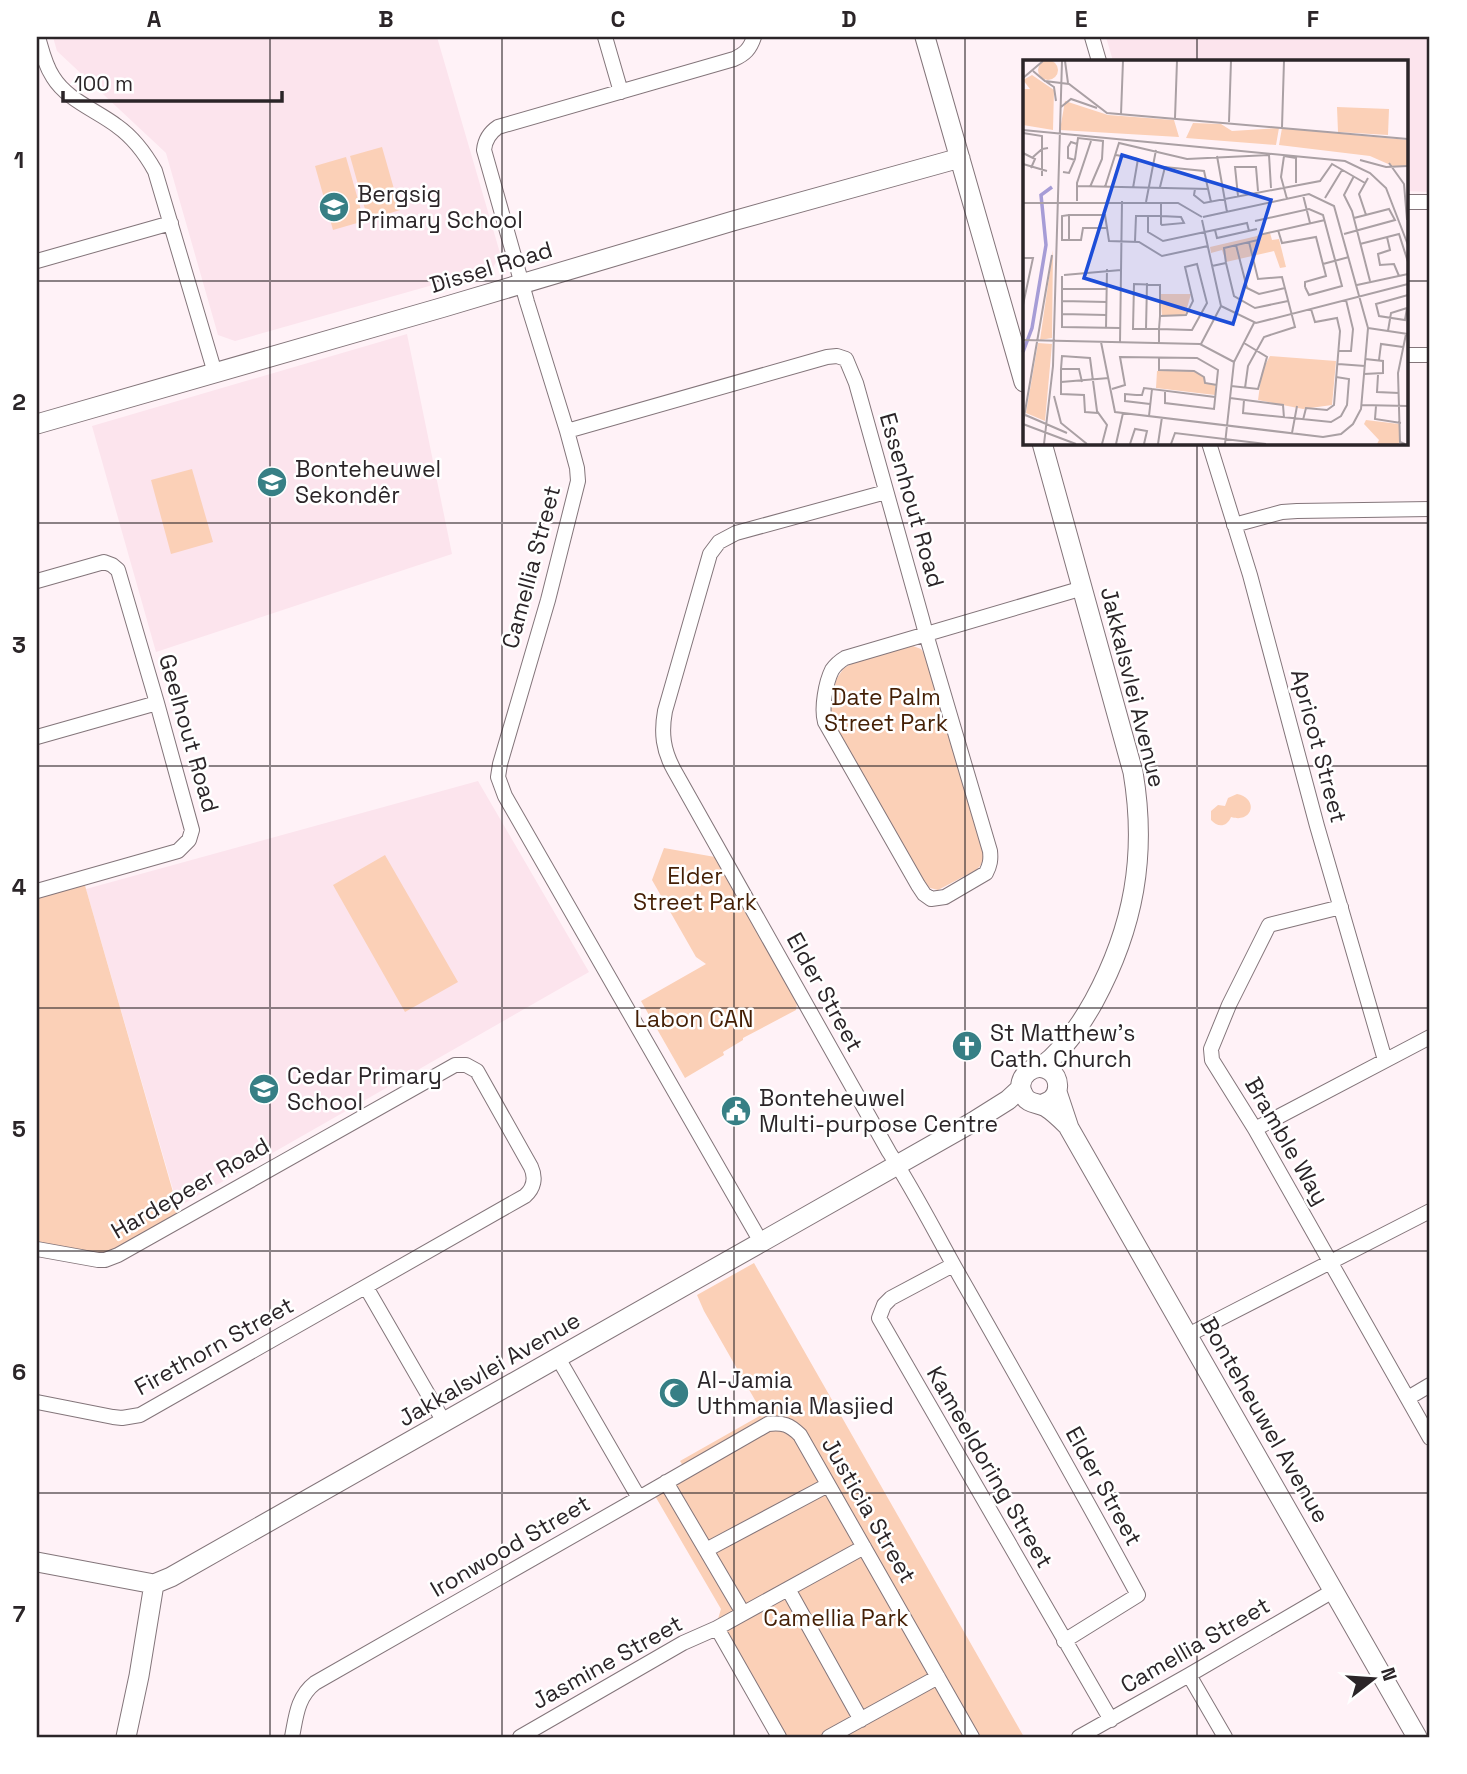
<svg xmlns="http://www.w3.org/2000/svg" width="1467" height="1774" viewBox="0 0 1467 1774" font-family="'Space Grotesk',sans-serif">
<rect width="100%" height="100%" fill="#fff2f7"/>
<!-- built -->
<path fill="#fce4ed" d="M53 37H437L500 253 493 268 235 341 218 335 166 153 57 51Z
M1106 37H1430V192L1406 191V61H1113Z
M407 334 452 554 156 652 92 426Z
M478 781 589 972 178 1207 86 889Z"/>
<!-- green -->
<path fill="#fbd0b7" d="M382 147 400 210 368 220 350 156Z
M346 157 364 221 333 230 315 166Z
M192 469 213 542 171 554 151 480Z
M913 646 921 649 927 658 984 857 981 865 976 870 938 890 930 888 925 884 831 719 830 700 837 678 844 668 855 662Z
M1237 794C1259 798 1253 824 1231 817 1227 827 1218 828 1211 820V811L1218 805 1225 806 1228 798Z
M664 848 715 857 797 1003 796 1010 743 1038V1040L723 1052 724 1055 685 1078 641 1001 706 964 696 957 652 880Z
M385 855 458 982 405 1012 333 885Z
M84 882 179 1213 115 1251 94 1254 37 1244V896Z
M754 1263 1024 1737H785L715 1629 721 1609 651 1489 685 1469 680 1461 763 1414 704 1311 697 1295Z"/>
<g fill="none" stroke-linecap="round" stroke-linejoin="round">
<!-- street casing -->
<g stroke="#83757a" stroke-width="16">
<path id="street" d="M38 37C42 51 45 65 53 77 67 100 96 110 117 126 134 138 145 153 155 171L215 373
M605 37 621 92
M754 37C750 49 745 54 734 59L498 127C489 133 485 140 484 150L527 302 567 431 577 468 578 481 548 600 500 764 498 777 505 796 761 1242
M1092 37 1099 61
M1406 202H1430
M37 261 171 223
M1406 355H1430
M567 431 827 357 837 356 846 359 856 383 922 619 926 634 990 851C991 860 990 865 986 873L945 897 931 899 924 894 918 885 825 722C821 708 826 682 832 670 836 664 840 661 845 658L1083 588
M1209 443 1250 575 1317 826 1385 1060
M886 492 736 533 719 542 710 554 665 711C661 733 663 750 674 770L889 1152C917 1195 940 1242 966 1287 1024 1389 1082 1491 1138 1595L1064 1641
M1234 525 1282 512 1297 511 1430 509
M37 581 104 562 112 565 118 570 157 703 192 830 189 840 178 851 37 891
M37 737 157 703
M1341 907 1269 925 1229 1005 1211 1049 1212 1060 1255 1129 1430 1438
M1255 1129 1430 1037
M37 1249 98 1260H105L118 1255 455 1065H466L477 1071 531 1167C536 1178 534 1188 525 1196L140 1415 122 1418 113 1417 37 1402
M953 1265 891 1298 884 1305 879 1318 1111 1720
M366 1287 444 1422
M1188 1335 1430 1211
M1408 1398 1430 1385
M666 1482 743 1613
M639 1498 768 1424C783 1422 790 1425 800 1435L972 1737
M706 1550 828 1485
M788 1589 861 1720
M717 1628 779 1737
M1189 1675 1225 1737
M292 1737C296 1717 297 1697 315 1683L639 1498 558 1358
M520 1737 683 1643 717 1628 864 1547
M829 1737 938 1677
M1079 1737 1189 1675 1333 1591"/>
</g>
<!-- secondary casing -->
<g stroke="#83757a" stroke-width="21">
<path id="secondary" d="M925 37 1024 382
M37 424 444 307 733 221 960 158
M1041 1067C1064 1050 1080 1026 1094 1001 1134 927 1147 855 1133 772L1042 443
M1057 1092 1069 1128 1417 1737
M1041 1105C1043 1104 1050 1101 1051 1100 1060 1093 1060 1078 1050 1071 1035 1060 1014 1078 1023 1094 1028 1105 1037 1102 1046 1107 1054 1112 1060 1118 1067 1125
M37 1562 154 1584
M154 1584 171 1577 973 1122 1008 1100 1021 1088
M126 1737 139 1676 154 1584"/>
</g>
<!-- street -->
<use href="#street" stroke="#fff" stroke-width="14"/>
<!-- secondary -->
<use href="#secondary" stroke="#fff" stroke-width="19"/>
</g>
<!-- grid -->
<path fill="none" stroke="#2b2528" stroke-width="2" stroke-opacity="0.55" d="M270 37V1737M502 37V1737M734 37V1737M965 37V1737M1197 37V61M37 281H1024M1406 281H1430M1197 443V1737M37 523H1430M37 766H1430M37 1008H1430M37 1251H1430M37 1493H1430"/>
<!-- icons -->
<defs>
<g id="school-disc" transform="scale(1.575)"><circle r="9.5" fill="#377f85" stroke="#fff"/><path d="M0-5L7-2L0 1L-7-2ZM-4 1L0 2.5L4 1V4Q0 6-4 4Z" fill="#fff"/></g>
<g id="church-disc" transform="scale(1.575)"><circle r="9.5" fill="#377f85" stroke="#fff"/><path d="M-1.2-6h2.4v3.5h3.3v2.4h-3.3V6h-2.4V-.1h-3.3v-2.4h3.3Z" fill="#fff"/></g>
<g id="civic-disc" transform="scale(1.575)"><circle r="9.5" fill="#377f85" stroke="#fff"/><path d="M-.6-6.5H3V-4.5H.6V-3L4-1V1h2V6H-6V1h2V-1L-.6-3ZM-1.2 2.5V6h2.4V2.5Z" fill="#fff"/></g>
<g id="mosque-disc" transform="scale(1.575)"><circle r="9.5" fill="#377f85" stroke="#fff"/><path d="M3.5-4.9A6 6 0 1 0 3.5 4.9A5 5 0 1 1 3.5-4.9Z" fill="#fff"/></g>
</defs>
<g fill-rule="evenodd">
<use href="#school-disc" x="334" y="207"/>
<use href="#school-disc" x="272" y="482"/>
<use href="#church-disc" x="967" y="1046"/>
<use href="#school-disc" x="264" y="1089"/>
<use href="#civic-disc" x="736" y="1111"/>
<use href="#mosque-disc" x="674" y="1393"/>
</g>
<g text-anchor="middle" stroke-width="5" stroke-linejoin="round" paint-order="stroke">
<!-- poi labels -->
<g font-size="23" fill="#2b2528" stroke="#fff" text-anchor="start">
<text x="357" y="202">Bergsig<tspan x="357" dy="26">Primary School</tspan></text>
<text x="295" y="477">Bonteheuwel<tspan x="295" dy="26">Sekondêr</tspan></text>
<text x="990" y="1041">St Matthew's<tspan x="990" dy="26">Cath. Church</tspan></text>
<text x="287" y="1084">Cedar Primary<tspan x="287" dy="26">School</tspan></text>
<text x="759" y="1106">Bonteheuwel<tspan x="759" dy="26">Multi-purpose Centre</tspan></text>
<text x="697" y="1388">Al-Jamia<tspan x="697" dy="26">Uthmania Masjied</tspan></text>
</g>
<!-- street labels -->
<g font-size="23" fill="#2b2528" stroke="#fff">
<text transform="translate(491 267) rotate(-17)" y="8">Dissel Road</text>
<text transform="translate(912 500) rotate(74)" y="8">Essenhout Road</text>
<text transform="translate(531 567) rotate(-75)" y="8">Camellia Street</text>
<text transform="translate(1133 687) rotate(76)" y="8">Jakkalsvlei Avenue</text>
<text transform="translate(189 733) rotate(74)" y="8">Geelhout Road</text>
<text transform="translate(1319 746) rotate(75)" y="8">Apricot Street</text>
<text transform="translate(825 992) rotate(61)" y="8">Elder Street</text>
<text transform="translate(1287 1141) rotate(60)" y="8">Bramble Way</text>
<text transform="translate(190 1188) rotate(-30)" y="8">Hardepeer Road</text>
<text transform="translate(214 1346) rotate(-29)" y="8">Firethorn Street</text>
<text transform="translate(489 1369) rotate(-30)" y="8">Jakkalsvlei Avenue</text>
<text transform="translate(1265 1420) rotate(60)" y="8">Bonteheuwel Avenue</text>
<text transform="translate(990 1467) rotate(60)" y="8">Kameeldoring Street</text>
<text transform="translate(1104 1486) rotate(61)" y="8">Elder Street</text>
<text transform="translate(869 1510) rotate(60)" y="8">Justicia Street</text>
<text transform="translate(510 1546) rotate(-30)" y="8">Ironwood Street</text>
<text transform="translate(1195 1645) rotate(-30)" y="8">Camellia Street</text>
<text transform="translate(607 1662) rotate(-29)" y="8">Jasmine Street</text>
</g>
<!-- park labels -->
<g font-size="23" fill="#441f05" stroke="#fff">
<text x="886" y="705">Date Palm<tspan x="886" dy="26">Street Park</tspan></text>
<text x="695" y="884">Elder<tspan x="695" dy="26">Street Park</tspan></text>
<text x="694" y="1027">Labon CAN</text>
<text x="836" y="1626">Camellia Park</text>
</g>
</g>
<!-- overview -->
<g transform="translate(1023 60)">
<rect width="385" height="385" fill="#fff2f7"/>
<path d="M15 10a10 10 0 1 1 20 0a10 10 0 1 1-20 0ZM9 15 31 30 30 70 0 65V29H7L0 20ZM42 41 85 55 151 60 156 77 37 70ZM314 47 366 49 365 75 315 72ZM170 63 198 64 209 71 256 68 253 85 163 78ZM259 68 385 80V106L372 107 347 96 256 85ZM30 190 29 278 17 280ZM15 283 29 284 22 361 3 353ZM343 360 376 364V384H354L356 380 341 364Z" fill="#fbd0b7"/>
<path d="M247 173 249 180 256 179 263 207 257 208 251 191 203 202 199 190 188 193 187 187ZM137 234H168L162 255 139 256ZM247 296 313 301 309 345 280 349 235 340 239 311ZM134 311H171L181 317V322L192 325V335L133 328Z" fill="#fbd0b7"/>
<path fill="none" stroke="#a69cd6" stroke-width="3.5" d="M0 292 9 268 23 185 18 135 29 127"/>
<path fill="none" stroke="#aaa0a4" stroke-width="2" d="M42 1 45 23M10 11 22 21 46 24 84 53 385 79M0 18 20 1M22 21 31 27 33 41M38 47 48 39 74 48M98 54 100 1M152 58 154 1M206 62 208 1M259 67 261 1M0 70 322 101 347 113 363 128 385 185M0 73 19 76V89L10 97M0 93 12 99 8 108M93 95 115 99 110 128M194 96 204 152M52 100 45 98V87L48 82 54 84M337 100 363 107 385 106M366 103 381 124 384 160M0 104 24 111M40 112 46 113 52 99 55 78 80 81 79 99 67 127M19 116V89L25 88M331 116 321 135 329 151 347 221M54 126 186 129M82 127 96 83 164 99 246 95 248 128M137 127 142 107 181 111 188 142M172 129 171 135 181 143 297 121 309 104 342 123M280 135 287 163M215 136 212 107H233L235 131M302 138 319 110M264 139 258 117 261 96 273 98V123M54 141V123L68 81M123 142 133 90M0 143H155L179 157M46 155 39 156V180H58L60 168H85M343 155 336 134 345 118M125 156V172L140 181 224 163 226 171M179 160 198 246M232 161 286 149 300 155 319 226 286 235 282 227M192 170 194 178 234 169M255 170 259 183 293 177 303 216 282 222V227M321 174 372 160 366 149 331 158M236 175 302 160M364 177 367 190 355 194 357 205 371 204 376 216M46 180V155H82L86 181 116 182 139 196 185 186M112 181 113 156H138L158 157 161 163 139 165 138 164V142M337 184 376 174 385 202M213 185 224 228 236 234 262 228M0 198H10L0 245M203 203 201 188 235 180 236 175M300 204 326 197M189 206 203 203 211 236 232 248 265 241M41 215 98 210M39 216V267L97 268M334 225 385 214M40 229H84M39 241 84 242M198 246 233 263 385 224M384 248 382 260 356 256 353 244 385 235M39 254 83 255M83 268 84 209M345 268 385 274M123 269 124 223M365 271 368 253 384 248M0 280 177 284 211 302M78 282 92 352 300 377 318 374 330 364 338 349 345 268 311 146 286 134 180 157M97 283 99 141M136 283V269L137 256V225L111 224 110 269H136L168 270H169L184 243 174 204 162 207 170 241 163 255 137 256M178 284 198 246M316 291H328L330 269 323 240M136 298V310L171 311 181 317 182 323 194 325M356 300 358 284 380 287M315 304 342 306M38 309V334L61 335 62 352 75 353M341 314 360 313V301L342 299M355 315 354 332 376 333M38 322 86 318M59 322 56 309H38L39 296 67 298 74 351 84 365 79 384M208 326 235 329 244 297 221 283M222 328 225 306 241 277 272 267 259 217 235 219 226 182M89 329 102 325 97 297 174 298 195 310 191 349 142 343V331M113 335 102 334V341L127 344M113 335H119L121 328 129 329M31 336 38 363 64 384M207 338 260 345 261 358M221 340 220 353 308 362 318 356 324 345 326 319 313 317M338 345 385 346M353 346 352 359 378 363M0 354 44 373M126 356 129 329 192 337M280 360 283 348 304 350 311 345 317 271 314 258 292 262 288 249M0 363 29 195M0 364 53 384M269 373 274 346M21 384 30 306 39 1M93 384 100 353M107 384 112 369 124 371 121 384M135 384 139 357M148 384 152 373 243 384M202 384 211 302 231 263M382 384 377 382 375 313 383 274"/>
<path fill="#1d4ed8" fill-opacity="0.15" stroke="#1d4ed8" stroke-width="3.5" d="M99 95 248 140 210 264 61 218Z"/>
<rect width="385" height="385" fill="none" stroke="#2b2528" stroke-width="3.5"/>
</g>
<!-- border -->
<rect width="1467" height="1774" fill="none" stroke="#ffffff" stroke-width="77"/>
<!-- north arrow -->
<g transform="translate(1373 1679) rotate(73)" stroke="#ffffff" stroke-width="5" paint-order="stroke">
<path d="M0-5L12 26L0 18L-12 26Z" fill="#2b2528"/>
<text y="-10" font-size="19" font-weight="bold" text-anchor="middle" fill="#2b2528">N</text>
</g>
<!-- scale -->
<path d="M63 91v10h219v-10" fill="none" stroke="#2b2528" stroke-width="3.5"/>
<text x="74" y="91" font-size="21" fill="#2b2528" stroke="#ffffff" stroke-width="5" paint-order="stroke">100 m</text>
<rect x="38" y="38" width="1390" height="1698" fill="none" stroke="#2b2528" stroke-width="2.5"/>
<g font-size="23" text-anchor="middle" font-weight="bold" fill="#2b2528">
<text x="154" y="27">A</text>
<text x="386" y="27">B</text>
<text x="618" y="27">C</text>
<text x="849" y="27">D</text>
<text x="1081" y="27">E</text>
<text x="1313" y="27">F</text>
<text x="19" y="168">1</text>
<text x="19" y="410">2</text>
<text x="19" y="653">3</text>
<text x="19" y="895">4</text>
<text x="19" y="1137">5</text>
<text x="19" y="1380">6</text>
<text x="19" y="1622">7</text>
</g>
</svg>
